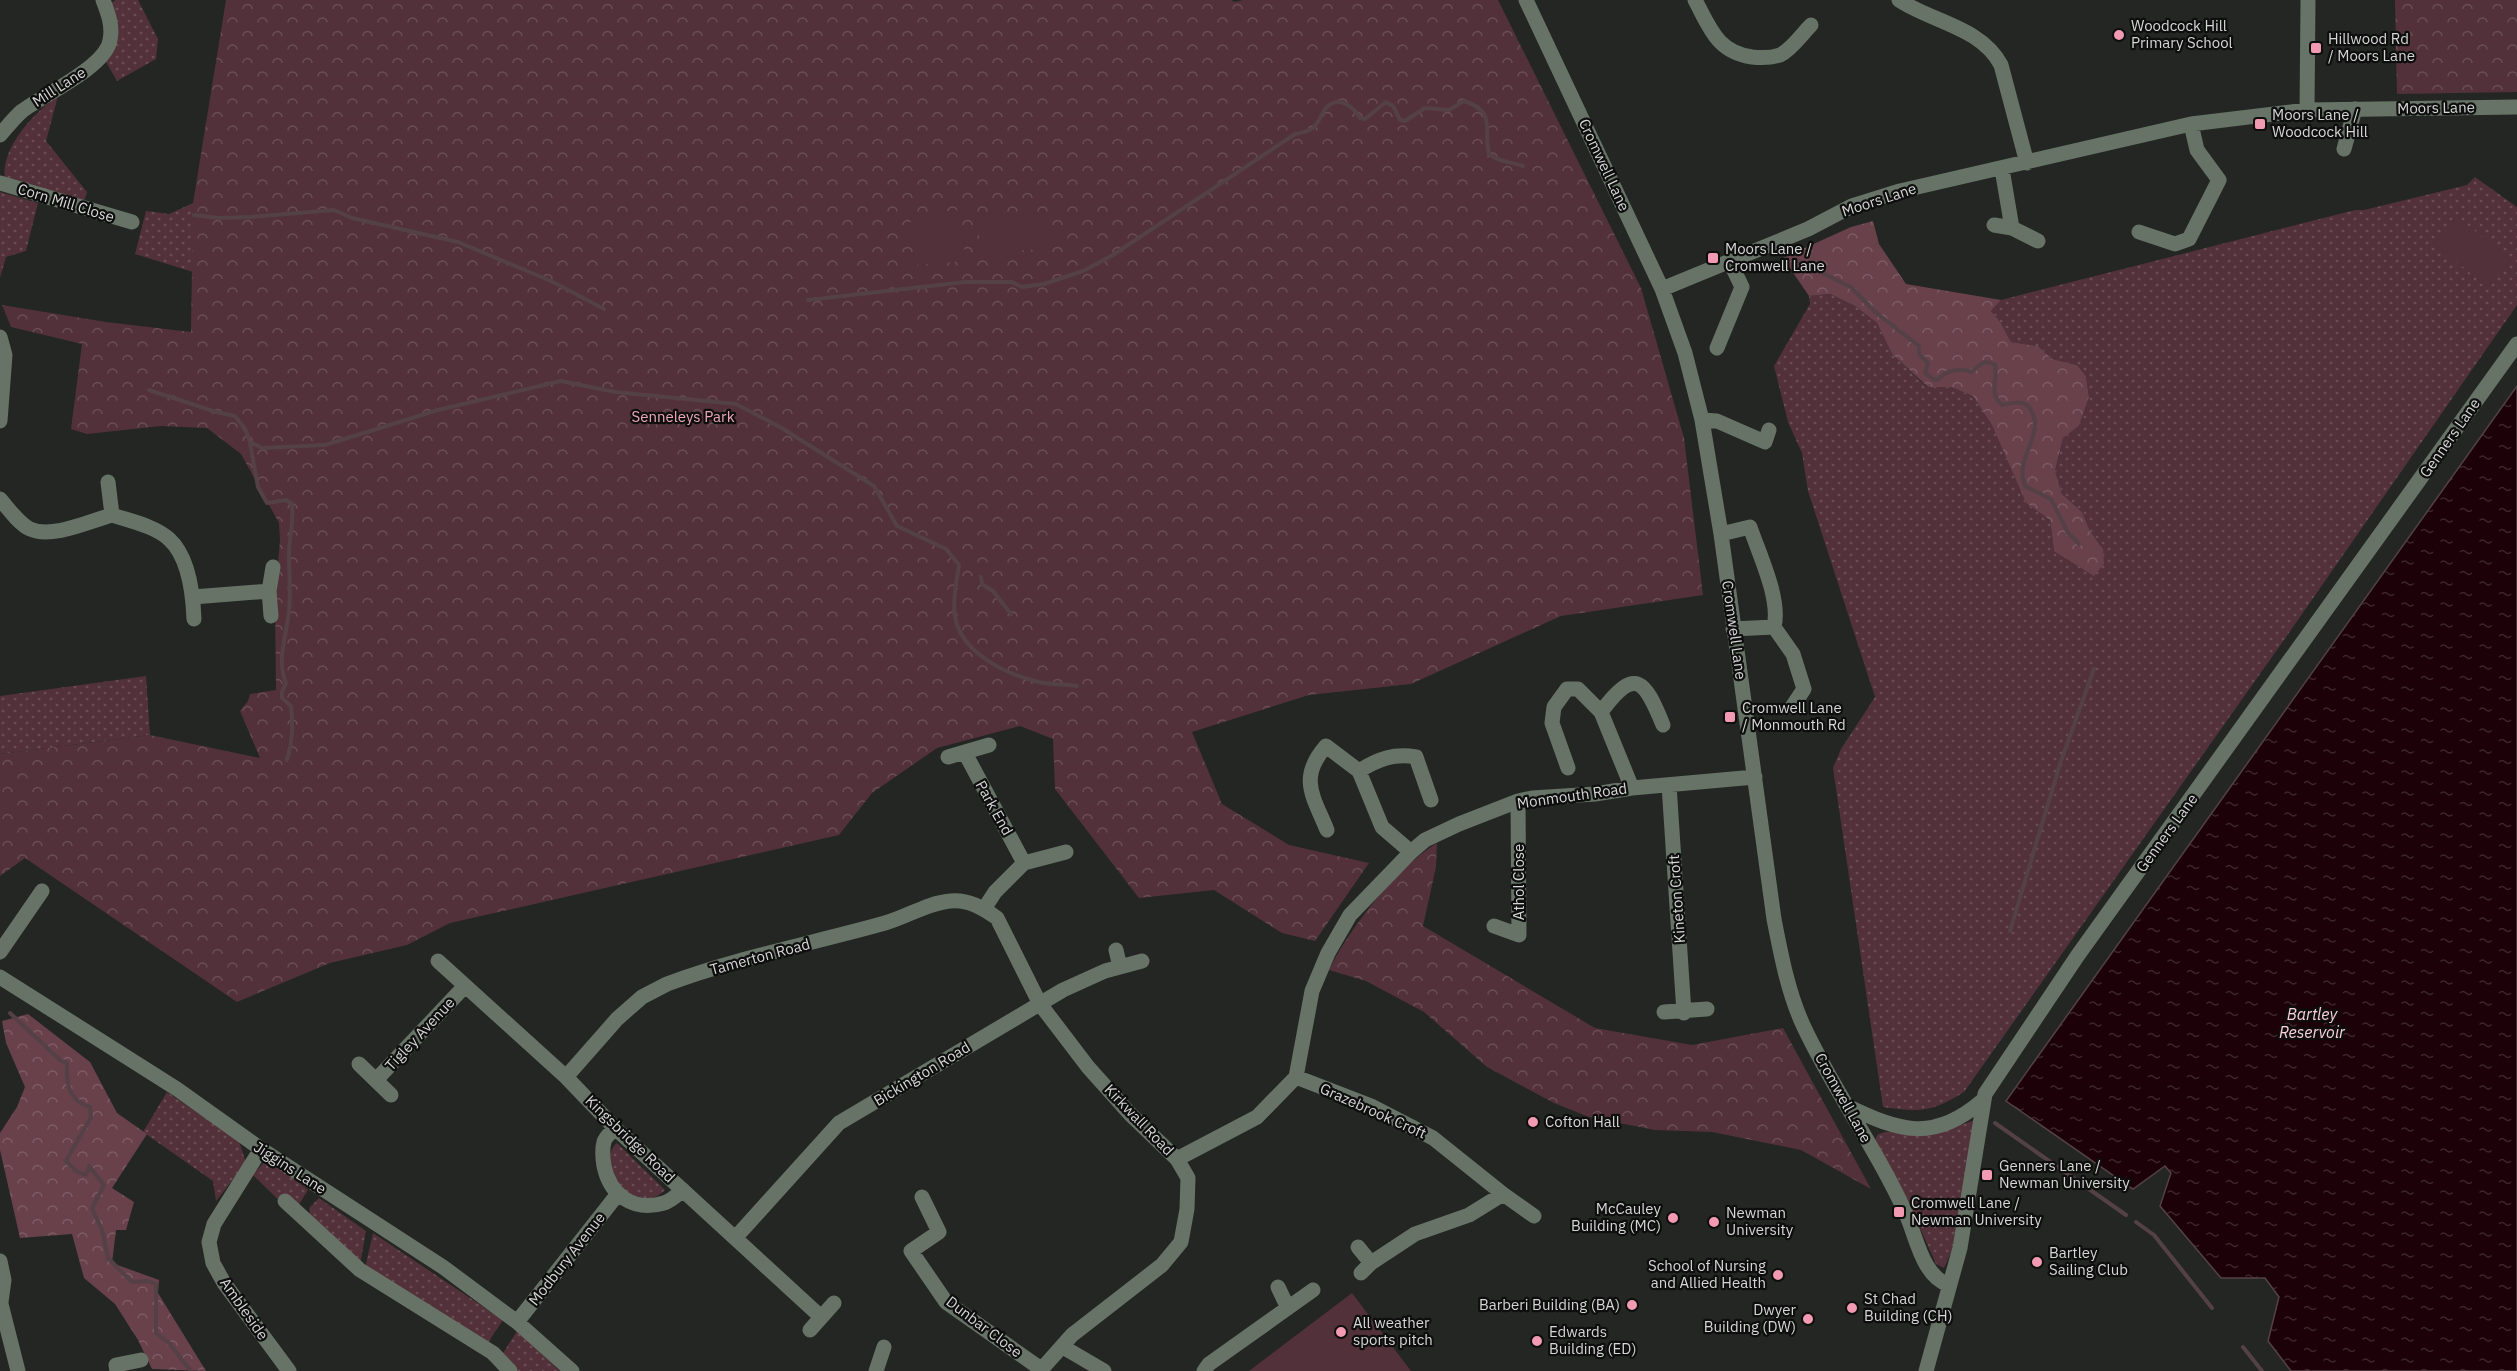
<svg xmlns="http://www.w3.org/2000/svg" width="2517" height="1371" viewBox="0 0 2517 1371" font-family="'IBM Plex Sans',sans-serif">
<defs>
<pattern id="grass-dots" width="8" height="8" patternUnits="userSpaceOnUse" patternTransform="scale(1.5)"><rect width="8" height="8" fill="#52313a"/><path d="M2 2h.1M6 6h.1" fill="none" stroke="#6a4e56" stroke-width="1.8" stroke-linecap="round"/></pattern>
<pattern id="forest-crowns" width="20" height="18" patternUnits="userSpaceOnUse" patternTransform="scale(1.5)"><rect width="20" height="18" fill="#68414b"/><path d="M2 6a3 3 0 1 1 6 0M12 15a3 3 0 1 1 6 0" fill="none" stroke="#7d5c64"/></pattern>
<pattern id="park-crowns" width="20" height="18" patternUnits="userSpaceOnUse" patternTransform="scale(1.5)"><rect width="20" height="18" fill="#52313a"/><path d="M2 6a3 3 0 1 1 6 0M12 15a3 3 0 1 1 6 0" fill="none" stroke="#6a4e56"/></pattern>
<pattern id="water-ripples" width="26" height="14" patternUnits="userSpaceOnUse" patternTransform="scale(1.5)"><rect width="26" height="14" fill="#1c0109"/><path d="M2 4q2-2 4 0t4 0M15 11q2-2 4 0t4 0" fill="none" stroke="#3c252c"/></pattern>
</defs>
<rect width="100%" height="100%" fill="#232623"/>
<!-- grass -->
<path fill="url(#grass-dots)" d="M116 0H138L158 39 156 59 117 81 106 62 109 55 111 3Z
M58 96 46 141 87 192 83 204 5 179C0 147 36 111 58 96Z
M2475 177 2517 207V305L2284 640 1964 1092C1930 1113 1921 1112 1883 1107L1833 768 1841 749 1875 697 1808 491 1802 453 1788 422 1774 366 1810 304 1809 296 1830 294 1855 306 1877 323 1892 354 1927 387H1951L1973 396 1992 424 2026 503 2050 520 2054 551 2103 549 2090 531 2082 512 2062 494 2055 472 2063 438 2079 426 2089 397 2086 376 2077 365 2052 359 2038 346 2011 342 2001 323 1991 311 2001 300 2355 210H2364L2467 185Z
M0 192 38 203 26 251 6 257 0 278Z
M193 203V272L135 254 146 211 169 214Z
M146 676 150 735 0 754V696Z
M167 1092 239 1141 246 1163 216 1201 213 1181 143 1132Z
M1975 1120 1952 1250 1944 1268 1936 1264 1907 1199 1875 1141 1877 1135C1888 1128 1901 1134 1914 1135 1934 1137 1956 1126 1975 1120Z
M617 1143 665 1190C637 1219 591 1166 617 1143Z
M265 1161 288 1174 308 1190 293 1214 253 1175Z
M319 1198 366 1231 360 1265 309 1219 310 1207Z
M373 1233 503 1320 485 1347 365 1268Z
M517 1331 560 1371H514L500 1358Z"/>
<!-- forest -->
<path fill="url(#forest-crowns)" d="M1873 221 1879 244 1906 284 2001 300 1991 311 2001 323 2011 342 2038 346 2052 359 2077 365 2086 376 2089 397 2079 426 2063 438 2055 471 2062 494 2082 512 2090 531 2103 549 2104 564 2094 576 2054 551 2050 520 2026 503 1992 425 1973 396 1951 387H1928L1892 354 1877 323 1855 306 1830 294 1809 296 1783 258 1851 227Z
M28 1014 90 1062 117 1113 147 1134 112 1188 134 1202 126 1230H116L112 1263 159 1280 158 1293 206 1371 152 1369 138 1340 115 1304 84 1278 72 1234 20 1238 0 1150V1133L17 1107 25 1087 6 1043 2 1021Z"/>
<!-- park -->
<path fill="url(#park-crowns)" d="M226 0H1231L1235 2 1243 0H1498L1641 288 1684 438 1703 595 1561 616 1411 684 1309 695 1192 732 1222 804 1289 845 1369 863 1315 941 1282 933 1214 890 1139 898 1055 789 1053 739 1020 726 937 748 872 793 839 835 450 923 407 945 330 963 237 1002 25 858 0 876V754L150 735 260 758 240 711 248 701 250 694 276 690 275 601 280 540 279 523 241 454 207 428 161 426 87 434 71 429 82 344 11 327 2 305 106 322 191 332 193 203Z
M2395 0H2517V92L2397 94Z
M1437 843 1436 867 1423 926 1595 1028 1692 1045 1783 1028 1871 1189 1801 1150 1712 1132 1655 1130 1589 1117 1554 1103 1487 1067 1424 1012 1366 981 1329 970C1350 927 1397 868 1437 843Z"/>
<!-- garden -->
<path fill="#52313a" d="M961 210 965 261 915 265 910 215Z
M1051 212 1053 248 980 254 978 217Z
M2457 216 2510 260 2487 287 2434 243Z
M1352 1293 1411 1371H1249Z"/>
<!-- water -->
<path fill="url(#water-ripples)" stroke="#544146" stroke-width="1.5" d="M2517 386V1371H2291L2268 1341 2279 1297 2265 1278H2221L2160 1206 2171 1173 2165 1166 2133 1189 2006 1101Z"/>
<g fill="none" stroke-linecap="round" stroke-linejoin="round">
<!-- stream -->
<path stroke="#544146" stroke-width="4" d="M194 215 219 218 251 217 334 210 352 218 458 242 551 281 604 309
M1796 260 1851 287 1874 311 1919 346V354L1928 363 1925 373 1933 379 1937 380C1945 371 1960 367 1971 372 1980 366 1983 358 1995 365 1998 381 1988 392 2002 405 2016 402 2027 399 2033 414 2034 418 2036 424 2035 428 2032 448 2016 466 2025 486L2051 499 2068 533 2079 544
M808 300 965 282H1012L1022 287 1044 284 1083 271 1113 255 1295 134C1301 133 1308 132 1313 128 1319 123 1321 114 1326 108 1338 95 1353 106 1360 118L1365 119 1386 102 1393 106 1400 120 1405 121 1425 108 1449 110 1464 101C1497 111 1483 130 1489 154 1498 162 1512 162 1523 166
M149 390 216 412 235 416 245 429 250 442 262 448 325 445 438 410 561 381 615 392 736 404 780 427 874 486 897 526 946 549 959 565C956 583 951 608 957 625 968 655 1006 674 1035 681 1048 685 1063 684 1077 686
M250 443 258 487 267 503 286 500 292 504C294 522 289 537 289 555 289 573 291 592 289 610 287 635 276 660 286 683L282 692V698L291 706C293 725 293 741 287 760
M981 577 982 584 993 591 1011 614
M2010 931 2060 764 2094 669
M10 1013 60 1060 67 1063C66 1083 68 1101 90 1107L91 1117 66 1161 76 1171 86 1175 89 1166 104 1185 92 1208 102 1230 108 1258 132 1282 148 1281 156 1284V1333L169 1343 191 1371
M1995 1123 2126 1215
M2136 1222 2154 1235 2212 1308
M2243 1347 2262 1371"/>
<!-- minor -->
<path stroke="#677366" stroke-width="15" d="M1526 0 1662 289 1685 353 1702 420 1721 534 1774 919C1781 955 1788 992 1803 1025 1833 1090 1877 1149 1906 1214 1917 1238 1922 1276 1949 1285
M1695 0C1710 28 1717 52 1752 57 1761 58 1771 58 1780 55 1792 49 1802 34 1811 25
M1899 0C1932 22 1981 27 2001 65L2027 163
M2307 110 2308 0
M0 135C7 127 14 118 22 111 43 95 106 67 110 40 113 26 108 13 103 0
M2344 149 2355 109
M2002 169 2012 228
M0 183 132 222
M1994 225 2012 228 2038 241
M2139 232 2175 244 2189 239 2219 180 2197 150 2191 124
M1662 289 1808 229 1852 206 1900 191 2191 124 2307 110 2517 107
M0 337 5 355 0 421
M1717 348 1742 287 1730 262
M1702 420 1717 421 1765 442 1769 430
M0 499C8 508 19 524 30 529 52 539 90 521 112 515L108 482
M112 515C130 521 155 526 169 539 189 557 193 594 194 619
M1721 534 1750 527C1759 554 1781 599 1774 627L1733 629
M269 591 273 567
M193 597 269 591 271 616
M1774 627 1793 654 1804 689 1792 707
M1601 712 1632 788
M965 753 1024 863
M948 757 989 745
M1568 768 1552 723 1554 707 1567 689H1578L1601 712C1636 665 1645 681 1663 725
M1359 771 1382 827 1411 852
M1669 785 1684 1013
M1327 830C1313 796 1298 778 1326 746L1359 771C1378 759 1394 753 1416 757L1431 800
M984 909 995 892 1024 863 1066 852
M1494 926 1519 935 1518 801
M1116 950 1120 967
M0 952 42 891
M438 961 566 1077 615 1128 821 1317
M0 977 177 1089 261 1149 443 1267 517 1322 572 1371
M1664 1012 1707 1009
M359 1064 391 1095
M566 1077 617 1019 642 997 667 984C736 958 814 943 885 923 907 917 927 903 950 901 968 899 983 908 997 918L1040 1004 1088 1067 1130 1114 1177 1159 1188 1178 1187 1209 1181 1242 1162 1265 1072 1335 1040 1371
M1296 1077 1371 1106 1433 1138 1503 1194 1534 1216
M376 1080 464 987
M1847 1106C1899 1131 1933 1143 1982 1101
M615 1128C612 1132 605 1137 604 1142 602 1149 603 1160 604 1166 610 1195 633 1212 664 1203 671 1201 677 1195 683 1190
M261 1149 214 1224 209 1242 213 1263 224 1283 289 1371
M1177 1159 1257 1117 1296 1077 1312 991 1328 953 1350 915 1411 852 1425 840 1459 824 1518 801 1532 798 1595 794 1632 788 1755 777
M922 1197 939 1232 911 1251 946 1302 1041 1369
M285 1201 360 1270 493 1353 510 1371
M736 1237 839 1123 1063 990 1105 971 1142 961
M1358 1247 1371 1263
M0 1261 4 1280 1 1302
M1361 1273 1371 1263 1415 1234 1469 1215 1503 1194
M1278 1287 1287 1306
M0 1300 18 1371
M517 1322 617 1195
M810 1330 834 1303
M1063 1347 1104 1371
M117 1371 116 1365 141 1360
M876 1371 884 1347
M1204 1371 1209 1364 1313 1290
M1926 1371 1960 1248 1985 1094 2078 955 2517 344"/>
</g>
<!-- markers -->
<g fill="#f19ab1" stroke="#0d0e0d" stroke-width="2">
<circle cx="2119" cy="35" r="6"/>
<rect x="2310" y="42" width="12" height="12" rx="3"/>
<rect x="2254" y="118" width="12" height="12" rx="3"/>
<rect x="1707" y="252" width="12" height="12" rx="3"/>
<rect x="1724" y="711" width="12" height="12" rx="3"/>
<circle cx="1533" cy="1122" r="6"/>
<rect x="1981" y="1169" width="12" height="12" rx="3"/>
<rect x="1893" y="1206" width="12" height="12" rx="3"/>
<circle cx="1673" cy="1218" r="6"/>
<circle cx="1714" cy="1222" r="6"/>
<circle cx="2037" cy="1262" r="6"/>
<circle cx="1778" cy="1275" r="6"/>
<circle cx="1632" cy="1305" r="6"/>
<circle cx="1852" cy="1308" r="6"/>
<circle cx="1808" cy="1319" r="6"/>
<circle cx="1341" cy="1332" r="6"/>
<circle cx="1537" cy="1341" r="6"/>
</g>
<g text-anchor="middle" stroke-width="4.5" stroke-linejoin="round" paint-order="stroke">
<!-- poi labels -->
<g font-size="15" fill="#d5d6d5" stroke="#0d0e0d" text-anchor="start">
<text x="2131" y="31">Woodcock Hill<tspan x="2131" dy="17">Primary School</tspan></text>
<text x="2328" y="44">Hillwood Rd<tspan x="2328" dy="17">/ Moors Lane</tspan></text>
<text x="2272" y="120">Moors Lane /<tspan x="2272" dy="17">Woodcock Hill</tspan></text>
<text x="1725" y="254">Moors Lane /<tspan x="1725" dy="17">Cromwell Lane</tspan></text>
<text x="1742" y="713">Cromwell Lane<tspan x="1742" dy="17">/ Monmouth Rd</tspan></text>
<text x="1545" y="1127">Cofton Hall</text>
<text x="1999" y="1171">Genners Lane /<tspan x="1999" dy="17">Newman University</tspan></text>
<text x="1911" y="1208">Cromwell Lane /<tspan x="1911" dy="17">Newman University</tspan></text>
<text x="1661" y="1214" text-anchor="end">McCauley<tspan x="1661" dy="17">Building (MC)</tspan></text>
<text x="1726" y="1218">Newman<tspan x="1726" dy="17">University</tspan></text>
<text x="2049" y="1258">Bartley<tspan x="2049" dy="17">Sailing Club</tspan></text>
<text x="1766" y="1271" text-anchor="end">School of Nursing<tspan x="1766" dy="17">and Allied Health</tspan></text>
<text x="1864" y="1304">St Chad<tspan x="1864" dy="17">Building (CH)</tspan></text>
<text x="1620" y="1310" text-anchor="end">Barberi Building (BA)</text>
<text x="1796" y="1315" text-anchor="end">Dwyer<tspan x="1796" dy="17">Building (DW)</tspan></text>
<text x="1353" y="1328">All weather<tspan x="1353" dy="17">sports pitch</tspan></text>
<text x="1549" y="1337">Edwards<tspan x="1549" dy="17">Building (ED)</tspan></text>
</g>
<!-- street labels -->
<g font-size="15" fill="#d5d6d5" stroke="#0d0e0d">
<text transform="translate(59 87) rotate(-33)" y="5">Mill Lane</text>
<text transform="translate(2436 108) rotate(-1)" y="5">Moors Lane</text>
<text transform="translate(1604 165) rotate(65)" y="5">Cromwell Lane</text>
<text transform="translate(1879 200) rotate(-18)" y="5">Moors Lane</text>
<text transform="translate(66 203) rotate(17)" y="5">Corn Mill Close</text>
<text transform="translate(2450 438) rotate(-55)" y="5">Genners Lane</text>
<text transform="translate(1734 630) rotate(82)" y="5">Cromwell Lane</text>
<text transform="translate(1572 796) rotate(-8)" y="5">Monmouth Road</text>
<text transform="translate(994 808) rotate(61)" y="5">Park End</text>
<text transform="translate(2167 833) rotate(-54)" y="5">Genners Lane</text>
<text transform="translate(1519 882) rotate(-90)" y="5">Athol Close</text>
<text transform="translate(1677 899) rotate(-94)" y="5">Kineton Croft</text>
<text transform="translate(760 957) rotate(-15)" y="5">Tamerton Road</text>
<text transform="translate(420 1034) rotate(-47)" y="5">Tigley Avenue</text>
<text transform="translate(922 1074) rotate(-31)" y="5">Bickington Road</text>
<text transform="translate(1843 1098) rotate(61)" y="5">Cromwell Lane</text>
<text transform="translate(1373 1111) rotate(24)" y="5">Grazebrook Croft</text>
<text transform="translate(1139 1120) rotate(46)" y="5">Kirkwall Road</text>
<text transform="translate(630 1139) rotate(44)" y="5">Kingsbridge Road</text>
<text transform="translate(290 1168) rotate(33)" y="5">Jiggins Lane</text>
<text transform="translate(567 1259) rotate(-52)" y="5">Modbury Avenue</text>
<text transform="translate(244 1309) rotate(55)" y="5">Ambleside</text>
<text transform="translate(984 1327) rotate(37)" y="5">Dunbar Close</text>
</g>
<!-- park labels -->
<g font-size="15" fill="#eea7b9" stroke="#0d0e0d">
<text x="683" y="422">Senneleys Park</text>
</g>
<!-- water labels -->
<g font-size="16" font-style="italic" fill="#fcd0da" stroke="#0d0e0d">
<text x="2312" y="1020">Bartley<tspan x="2312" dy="18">Reservoir</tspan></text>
</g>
</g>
</svg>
